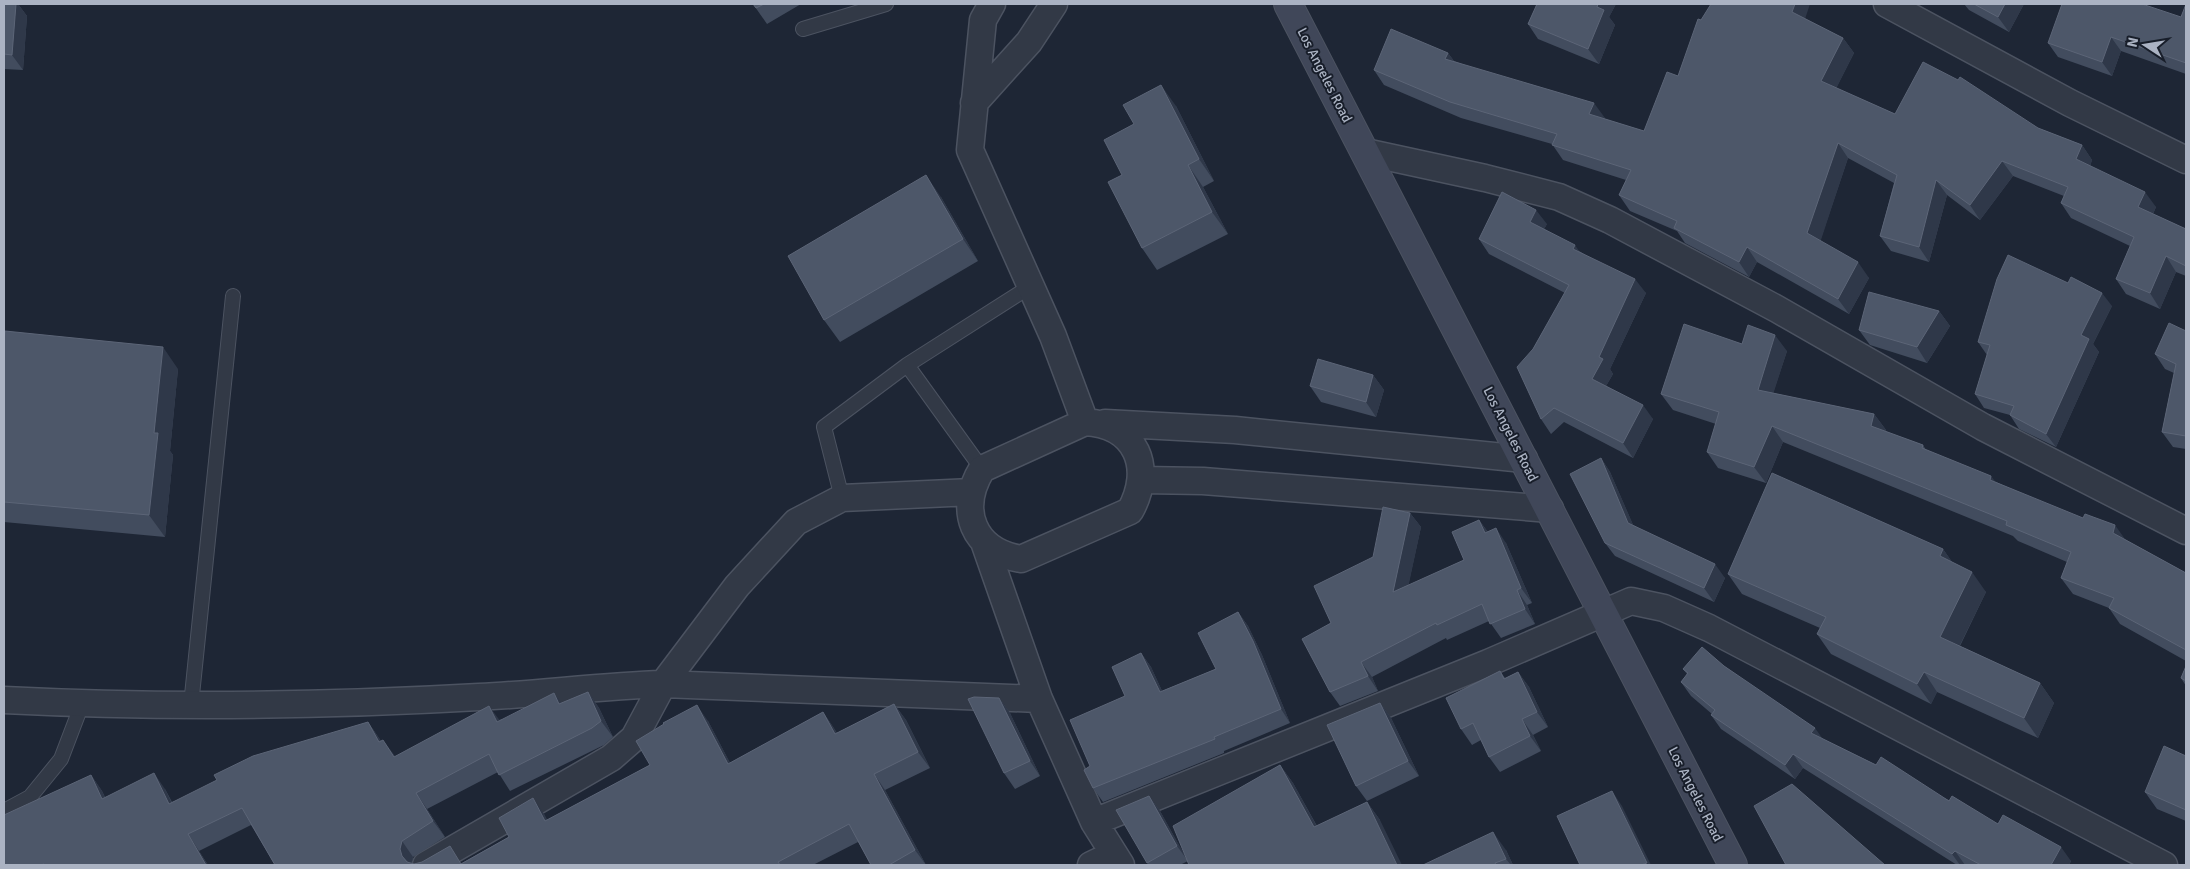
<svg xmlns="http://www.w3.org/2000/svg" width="2190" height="869" viewBox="0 0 2190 869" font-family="Signika,sans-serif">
<rect width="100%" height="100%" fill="#1e2635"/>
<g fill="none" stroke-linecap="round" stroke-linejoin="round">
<!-- lane casing -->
<g stroke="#4c5361" stroke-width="16">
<path id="lane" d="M803 29 886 4
M907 365 982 469
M842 498 824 427 907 365 1031 286
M191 705 233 296
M4 811 30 797 61 759 82 704"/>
</g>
<!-- street casing -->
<g stroke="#4c5361" stroke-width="29">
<path id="street" d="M992 4 983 20 970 150 1053 336 1085 422
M1887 4 2070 103 2186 160
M974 103 1029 42 1054 4
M1365 152 1485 178 1559 197 1610 220 1777 309 1983 427 2186 531
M1085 422C1137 425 1154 468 1130 511L1021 559C973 551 957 510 982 469Z
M1105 423 1235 430 1524 459
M1142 480 1203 481 1550 509
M984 542 1039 699 1094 822 1121 865
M4 700C162 708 321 706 479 697 540 694 602 686 663 684L737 586 796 522 842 498 972 492
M1094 822 1488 663 1631 601 1664 608 1709 628 2164 865
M426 865 611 758 634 738 663 684 1039 699
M1091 865 1114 854"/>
</g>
<!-- secondary casing -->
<g stroke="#4c5361" stroke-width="30">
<path id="secondary" d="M1288 4 1733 865"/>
</g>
<!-- lane -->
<use href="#lane" stroke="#323946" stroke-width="14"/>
<!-- street -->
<use href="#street" stroke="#323946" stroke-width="26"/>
<!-- secondary -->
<use href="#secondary" stroke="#404759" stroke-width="28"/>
</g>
<!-- wall -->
<path fill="#424c5e" d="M4 4H18L27 16 23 70 4 69Z
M753 4H801L767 24Z
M1537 4H1616L1609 17 1615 25 1599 64 1538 39 1528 24Z
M1964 4H2024L2009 32 1969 10Z
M2186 4V74L2121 51 2112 76 2058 57 2048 43 2181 17Z
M1805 19 1843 38 1854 53 1836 88 1895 114 2038 128 2082 145 2092 160 2090 166 2156 207 2153 214 2186 229V276L2176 272 2160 309 2126 294 2116 279 2130 246 2071 218 2061 203 2064 196 2013 176 1980 220 1947 195 1929 262 1891 251 1880 236 1894 183 1848 158 1820 241 1869 278 1849 314 1757 262 1749 277 1685 243 1677 231 1630 211 1619 195 1626 180 1563 160 1552 144 1461 118 1384 85 1374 70 1448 53 1454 61 1605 118 1604 119 1644 131 1678 76 1701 20Z
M1176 106 1214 181 1203 187 1228 234 1157 270 1142 248 1122 175Z
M941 197 978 261 840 342 824 320Z
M1547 224 1544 229 1646 293 1610 369 1613 374 1606 386 1653 419 1633 458 1564 422 1551 434 1541 419 1533 349 1565 293 1489 254 1479 239Z
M2112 306 2093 344 2099 352 2056 447 2019 429 2010 415 1984 408 1975 394 1987 355 1978 342Z
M1939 311 1950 326 1927 363 1870 345 1859 330Z
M2186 331V449L2173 447 2162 432 2174 373 2165 369 2155 354Z
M1742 344 1787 351 1773 393 1874 414 1886 430V432L1923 445 1926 450 1996 482 2126 540 2186 573V661L2120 624 2109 608 2073 594 2061 578 2067 562 2018 541 2013 536 1783 442 1766 483 1718 468 1707 452 1716 424 1673 410 1661 394Z
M178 369 170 451 173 455 165 537 4 522V502Z
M1373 375 1384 390 1376 417 1321 402 1310 386Z
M1601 458 1610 472 1633 525 1725 578 1714 602 1615 556 1605 543Z
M1410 513 1421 527 1408 586 1464 560 1479 520 1488 532 1506 543 1532 603 1527 605 1535 624 1501 638 1489 621 1447 640 1446 638 1372 677 1378 691 1340 706 1330 692 1331 623 1373 557Z
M1943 549 1952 562 1986 592 1960 646 2040 683 2054 703 2038 738 1937 692 1931 704 1831 654 1817 634 1820 628 1742 594 1728 574Z
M1238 612 1248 626 1262 655 1290 723 1224 751V753L1103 802 1093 788 1090 766 1125 696 1141 653 1151 667 1162 691 1216 669Z
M1724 666 1823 739 1998 824 2071 861 2069 865H1957L1803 768 1795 779 1721 729 1711 715 1712 714 1691 696 1681 682 1687 674 1683 669Z
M2186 666V686L2181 678Z
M1500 671 1505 678 1518 672 1529 687 1548 727 1533 735 1541 751 1500 772 1489 757 1481 740 1472 745 1461 729Z
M588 692 599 708 613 737 604 745 510 791 498 772 427 809 445 837 413 857 412 863 414 864 462 863 509 837 544 814 547 820 650 765 708 721 730 763 823 712 837 733 894 704 906 720 930 768 885 790 926 865H871L858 842 813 865H275L251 825 199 851 208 865H4L91 775 102 791 105 797 165 789 172 802 368 722 381 741 395 757 499 720 562 703Z
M999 698 1010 713 1040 776 1015 789 1004 773Z
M1380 703 1391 718 1419 776 1367 801 1356 786Z
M2186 756V821L2157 809 2145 792Z
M1280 765 1293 783 1317 826 1367 802 1380 820 1188 861 1180 865H1149L1147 863 1149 796 1160 811 1186 858Z
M1506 850 1513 865H1423Z"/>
<!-- shaded-wall -->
<path fill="#2f3849" d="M16 4H18L27 16 23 70 12 55Z
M1598 4H1616L1609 17 1615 25 1599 64 1588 49 1597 7Z
M1795 4H1810L1802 28 1792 12Z
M2005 4H2024L2009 32 1998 17Z
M2111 37 2121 51 2112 76 2102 62Z
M1843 38 1854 53 1832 97 1821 81Z
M1448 53 1459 68 1445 59Z
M1161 85 1176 106 1214 181 1199 159Z
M1594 103 1605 118 1600 130 1589 114Z
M1838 143 1848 158 1818 249 1807 233Z
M2082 145 2092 160 2087 175 2076 159Z
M2002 161 2013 176 1980 220 1970 205Z
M1188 165 1203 187 1228 234 1212 212Z
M926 175 941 197 978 261 963 239Z
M1936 180 1947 195 1929 262 1919 247Z
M2145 192 2156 207 2149 222 2138 207Z
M1536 210 1547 224 1540 236 1530 222Z
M1575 245 1585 260 1573 249Z
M1747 247 1757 262 1749 277 1739 262Z
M2166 256 2176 272 2160 309 2150 293Z
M1858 262 1869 278 1849 314 1838 299Z
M1635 279 1646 293 1610 369 1613 374 1602 393 1592 379 1599 357Z
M2102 293 2112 306 2093 344 2099 352 2056 447 2046 434 2081 335Z
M1939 311 1950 326 1927 363 1917 347Z
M1775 335 1787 351 1769 407 1758 390Z
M163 347 178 369 170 451 173 455 165 537 149 515 154 433Z
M1373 375 1384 390 1376 417 1366 402Z
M1643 405 1653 419 1633 458 1623 443Z
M1874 414 1886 430 1883 443 1871 426Z
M1772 426 1783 442 1766 483 1754 467Z
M1601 458 1610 472 1638 536 1628 523Z
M1991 476 2003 492 1990 480Z
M1410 513 1421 527 1404 607 1393 592Z
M1479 520 1490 535 1485 533Z
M2115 525 2127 542 2113 533Z
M1496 528 1506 543 1532 603 1521 588Z
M1943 549 1957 569 1940 556Z
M1715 564 1725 578 1714 602 1704 588Z
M1972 572 1986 592 1954 657 1940 637Z
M1517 590 1527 605 1535 624 1525 609Z
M1238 612 1248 626 1262 655 1290 723 1281 709Z
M1141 653 1151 667 1169 706 1160 692Z
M1361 662 1372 677 1378 691 1368 676Z
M1518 672 1529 687 1548 727 1537 712Z
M1924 672 1937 692 1931 704 1917 684Z
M2040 683 2054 703 2038 738 2024 718Z
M588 692 599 708 613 737 601 721Z
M554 693 566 709 559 704Z
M999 698 1010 713 1040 776 1030 761Z
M1380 703 1391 718 1419 776 1408 761Z
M894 704 906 720 930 768 918 752Z
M697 705 708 721 739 780 728 764Z
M489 706 501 722H497Z
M823 712 834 728 846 750 835 734Z
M1522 719 1533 735 1541 751 1530 736Z
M368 722 379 738 390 758 379 742Z
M1815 728 1825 742 1811 733Z
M383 740 395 756 405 773 394 757Z
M1793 754 1803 768 1795 779 1785 765Z
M1280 765 1293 783 1327 845 1314 827Z
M154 773 165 789 180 820 169 804Z
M874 774 885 790 926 865 915 850Z
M91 775 102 791 113 815 102 799Z
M1612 791 1622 806 1651 865H1648L1647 863Z
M416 793 427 809 445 837 433 821Z
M1149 796 1160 811 1188 861 1177 846Z
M533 798 544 814 556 837 545 821Z
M1367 802 1380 820 1402 865H1397Z
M1493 832 1506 850 1513 865H1511L1506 859Z
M188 834 199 851 208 865H206Z
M402 841 413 857 411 865 402 856 400 849Z
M2061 847 2071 861 2069 865H2051Z
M1955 851 1965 865H1960L1952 854Z"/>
<!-- building -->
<path fill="#4d5769" stroke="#5c6577" d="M4 4H16L12 55 4 54Z
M753 4H764L756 8Z
M1537 4H1598L1597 7 1604 10 1588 49 1528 24Z
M1711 4H1795L1792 12 1843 38 1821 81 1895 114 1923 62 1958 80 1960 77 2038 128 2082 145 2076 159 2145 192 2138 207 2186 229V266L2166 256 2150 293 2116 279 2134 237 2061 203 2068 187 2002 161 1970 205 1936 180 1919 247 1880 236 1897 175 1838 143 1807 233 1858 262 1838 299 1747 247 1739 262 1674 228 1677 221 1619 195 1631 170 1552 145 1557 134 1450 102 1374 70 1391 29 1448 53 1445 59 1594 103 1589 114 1644 131 1667 72 1678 76 1698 19 1701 20Z
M1974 4H2005L1998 17Z
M2062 4H2142L2181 17 2186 4V63L2111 37 2102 62 2048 43Z
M1161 85 1199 159 1188 165 1212 212 1142 248 1108 182 1122 175 1104 140 1134 124 1123 105Z
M926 175 963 239 824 320 788 256Z
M1502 192 1536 210 1530 222 1575 245 1573 249 1635 279 1599 357 1603 359 1592 379 1643 405 1623 443 1554 408 1541 419 1517 367 1533 349 1569 285 1479 239Z
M2008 255 2068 283 2071 277 2102 293 2081 335 2089 339 2046 434 2010 415 2014 406 1975 394 1990 345 1978 342 1997 279Z
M1869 292 1939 311 1917 347 1859 330Z
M2169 323 2186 331V436L2162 432 2176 364 2155 354Z
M1684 324 1742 344 1748 325 1775 335 1758 390 1874 414 1871 426 1923 445 1922 448 1991 476 1990 480 2083 518 2085 514 2115 525 2113 533 2186 573V650L2109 608 2114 598 2061 578 2071 552 2006 525 2007 521 1772 426 1754 467 1707 452 1719 412 1661 394Z
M5 331 163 347 154 433H158L149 515 4 502V342Z
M1318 359 1373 375 1366 402 1310 386Z
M1601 458 1628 523 1715 564 1704 588 1605 543 1570 474Z
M1772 473 1943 549 1940 556 1972 572 1940 637 2040 683 2024 718 1924 672 1917 684 1817 634 1826 617 1728 574Z
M1383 507 1410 513 1393 592 1464 560 1452 532 1479 520 1485 533 1496 528 1521 588 1517 590 1525 609 1490 624 1482 604 1437 625 1436 623 1361 662 1368 676 1330 692 1302 639 1331 623 1314 586 1373 557Z
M1238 612 1253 641 1281 709 1214 737 1215 739 1093 788 1084 770 1090 766 1070 720 1125 696 1112 667 1141 653 1160 692 1216 669 1198 633Z
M1702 647 1724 666 1815 728 1811 733 1876 765 1881 757 1949 801 1952 796 1998 824 2003 815 2061 847 2051 865H1981L1955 851 1952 854 1793 754 1785 765 1711 715 1715 710 1681 682 1688 673 1683 669Z
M2186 666V681L2181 678Z
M1500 671 1504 679 1518 672 1537 712 1522 719 1530 736 1489 757 1473 723 1461 729 1446 698Z
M588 692 601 721 592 728 499 775 489 754 416 793 433 821 402 841 400 849 402 856 407 862 414 864 422 862 450 846 461 864 509 837 499 818 533 798 545 821 650 765 636 741 664 724 663 723 697 705 728 764 823 712 835 734 894 704 918 752 874 774 915 850 889 865H871L849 824 778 862 780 865H275L242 808 188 834 206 865H45L44 864 40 865H4V815L91 775 102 799 154 773 169 804 217 780 214 775 253 756 368 722 379 742 383 740 394 757 489 706 497 722 554 693 559 704Z
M974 697 999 698 1030 761 1004 773 968 699Z
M1380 703 1408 761 1356 786 1327 725Z
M2164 746 2186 756V810L2145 792Z
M1280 765 1314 827 1367 802 1397 865H1189L1173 826Z
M1792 784 1885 865H1786L1754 806Z
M1612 791 1647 863 1641 865H1580L1557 816Z
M1149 796 1177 846 1147 863 1116 810Z
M1493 832 1506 859 1495 863 1496 865H1423Z"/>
<g text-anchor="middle" stroke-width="4" stroke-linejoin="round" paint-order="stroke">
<!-- street labels -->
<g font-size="14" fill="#abb3c3" stroke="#181e2a">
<text transform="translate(1325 75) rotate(63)" y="5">Los Angeles Road</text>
<text transform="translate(1511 434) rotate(63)" y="5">Los Angeles Road</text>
<text transform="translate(1696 794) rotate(63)" y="5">Los Angeles Road</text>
</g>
</g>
<!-- border -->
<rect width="2190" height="869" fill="none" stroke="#abb3c3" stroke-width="10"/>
<!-- north arrow -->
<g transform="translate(2145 45) rotate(282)" stroke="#181e2a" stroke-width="4" paint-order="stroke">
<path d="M0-4L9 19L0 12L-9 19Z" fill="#abb3c3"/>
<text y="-8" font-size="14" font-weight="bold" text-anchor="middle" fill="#abb3c3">N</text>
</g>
</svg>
